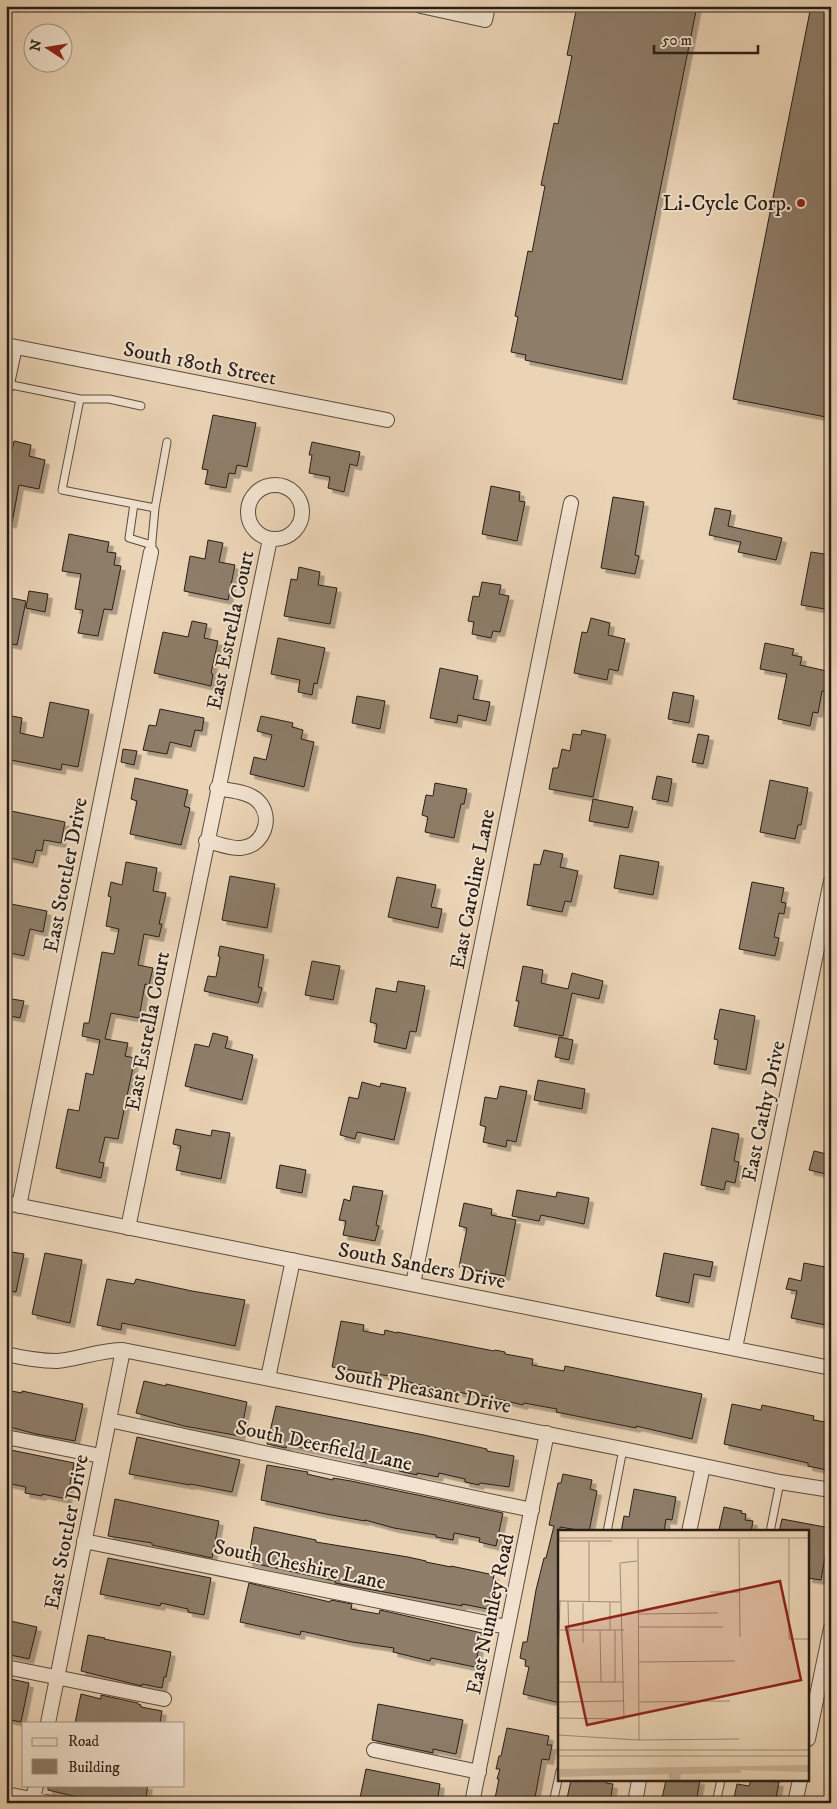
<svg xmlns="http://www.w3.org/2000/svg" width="837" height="1809" viewBox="0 0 837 1809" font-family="'IM FELL DW Pica',serif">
<defs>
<filter id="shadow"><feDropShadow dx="4.5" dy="4.5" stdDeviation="0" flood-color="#0004"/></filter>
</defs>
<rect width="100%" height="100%" fill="#ebd4b6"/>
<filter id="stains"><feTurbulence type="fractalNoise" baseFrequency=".004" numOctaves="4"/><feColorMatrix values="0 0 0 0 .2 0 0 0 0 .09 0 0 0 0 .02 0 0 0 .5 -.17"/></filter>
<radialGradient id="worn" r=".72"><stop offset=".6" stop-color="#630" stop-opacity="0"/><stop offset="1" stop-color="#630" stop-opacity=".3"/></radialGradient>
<!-- building -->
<path fill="#8e7d69" stroke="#291e16" filter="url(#shadow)" d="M577 6H697L622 380 525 360 526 355 511 352 518 317 515 316 528 251 532 252 545 186 541 185 554 123 558 124 572 56 567 55Z
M811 6H831V418L733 399Z
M213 415 256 423 247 467 237 465 235 474 229 473 226 488 205 484 208 470 202 469Z
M14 441 31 445 29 456 45 460 39 489 19 485 12 523H6V478Z
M312 442 360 452 357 466 350 464 344 492 328 488 330 477 309 473 312 455H309Z
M491 486 520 492 519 501 525 502 517 541 482 534Z
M613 497 644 502 635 555 639 556 635 574 601 568Z
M715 508 731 511 728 526 782 538 776 560 738 552 741 542 709 535Z
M69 534 109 542 107 552 116 553 114 565 121 566 112 610 104 609 98 636 78 633 83 610 75 609 81 574 62 571Z
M208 540 223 543 219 562 235 565 228 600 184 591 190 556 205 559Z
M811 552 831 555V610L801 605Z
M299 567 320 572 318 585 337 588 330 624 284 616 291 579 297 580Z
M482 582 501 585 499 594 509 596 500 632 493 631 491 638 472 634 474 622 468 621 473 596 479 597Z
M29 591 48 594 45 612 26 608Z
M6 597 26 601 17 645 6 643Z
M591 618 610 623 608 635 625 639 618 671 609 669 607 680 574 673 582 632 587 633Z
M192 621 207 624 204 638 218 641 211 673 213 674 211 686 154 673 163 632 188 637Z
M278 638 325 648 317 684 314 683 312 695 298 692 300 680 271 674Z
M765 643 794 649 792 655 802 657 800 665 831 672 830 692 822 691 818 713 813 712 810 726 778 719 787 674 760 669Z
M440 668 478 676 473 699 490 702 486 721 458 715 457 723 430 718Z
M673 692 694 696 689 723 668 719Z
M357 696 385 701 380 729 352 723Z
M50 702 89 710 78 767 62 764 61 770 6 759 7 715 22 718 20 733 43 738Z
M160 709 204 718 202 731 195 730 191 747 170 742 167 754 143 750 149 725 156 726Z
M261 716 293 723 292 727 303 730 301 739 314 742 304 787 250 774 254 757 266 760 272 735 257 731Z
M582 730 606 735 593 797 549 789 553 768H558L562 749 570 751 573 734 581 735Z
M698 734 709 736 703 764 692 762Z
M123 749 137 751 134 765 121 762Z
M657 776 672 779 668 802 652 799Z
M135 778 188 790 184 806 190 808 181 845 130 834 137 801 131 799Z
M770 780 808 788 801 825H798L795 839 760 832Z
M435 783 467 789 464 804H461L454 838 425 832 428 817 422 815 426 795 433 796Z
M593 799 633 807 628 828 589 821Z
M6 810 65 822 61 843 44 840 42 851 36 850 33 863 6 857Z
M544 850 563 854 560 867 578 871 571 902 565 901 562 912 527 905 534 864 540 865Z
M620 855 659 862 653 895 614 888Z
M126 862 157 868 153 891 166 893 159 924H162L159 937 144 934 138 965 153 968 149 985 145 984 139 1018 111 1013 105 1039 128 1043 125 1056 135 1058 118 1139 105 1137 99 1162 104 1163 101 1178 56 1168 68 1109 79 1111 86 1073 93 1075 100 1040 82 1036 84 1023H89L102 952 114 954 119 929 106 926 111 897 108 896 111 882 122 885Z
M230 876 275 884 267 928 222 920Z
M397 877 436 885 431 907 442 909 438 928 388 917Z
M752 882 784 888 781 902 786 903 784 914 779 913 774 937 779 938 775 956 739 949Z
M6 903 47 911 43 932 30 929 24 956 6 952Z
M220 946 264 955 258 987 262 988 258 1003 204 991 208 976 216 977 220 957 218 956Z
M312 961 340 966 333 1000 305 995Z
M523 966 543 970 541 983 568 989 572 973 603 981 599 999 572 993 563 1036 514 1026 519 1001H516Z
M398 981 425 986 416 1032 410 1031 406 1049 374 1042 377 1024 370 1022 376 988 396 992Z
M6 998 24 1001 20 1018 6 1015Z
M720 1009 755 1016 746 1070 714 1064 718 1040 714 1039Z
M213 1033 228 1037 225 1048 253 1055 242 1100 185 1086 195 1044 209 1047Z
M559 1037 573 1040 569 1060 555 1057Z
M538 1080 585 1089 582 1109 534 1100Z
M362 1082 380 1087 381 1083 406 1088 394 1140 357 1132 355 1139 340 1135 349 1097 358 1099Z
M500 1086 527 1091 516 1142 507 1140 506 1147 483 1142 486 1127 480 1125 485 1097 497 1099Z
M712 1128 739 1134 734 1161 739 1162 735 1183 726 1181 724 1190 701 1185Z
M176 1129 211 1136 212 1130 230 1133 221 1179 176 1170 181 1146 173 1144Z
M814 1151 831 1155V1175L809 1170Z
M280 1165 306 1170 302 1193 276 1188Z
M353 1186 383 1191 376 1225 379 1226 375 1241 343 1235 346 1221 339 1220 344 1199 350 1201Z
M517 1190 556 1197 557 1192 589 1198 584 1224 541 1215 539 1221 512 1216Z
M464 1203 492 1209 491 1215 516 1220 505 1276 459 1267 467 1228 459 1226Z
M6 1251 24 1254 16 1292 6 1290Z
M45 1253 82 1260 70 1323 32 1314Z
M664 1253 713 1262 710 1277 694 1274 689 1303 656 1296Z
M804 1263 831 1268V1284L829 1295H831V1326L791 1318 797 1291 786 1289 789 1278 801 1281Z
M107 1279 134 1284 136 1279 192 1291 245 1300 235 1346 122 1323 121 1330 97 1325Z
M341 1321 364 1325 363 1331 384 1335 385 1330 397 1333V1332L494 1351 495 1350 505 1352V1354L533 1359 532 1365 564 1371 565 1366 702 1394 692 1439 636 1426V1428L556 1412 557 1409 524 1403 523 1405 468 1392V1394L416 1384 389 1376 332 1367Z
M144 1381 166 1386V1384L247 1402 240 1436 184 1426 136 1413Z
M6 1390 22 1393V1391L83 1404 75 1441 36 1434 6 1426Z
M732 1404 761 1410 762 1405 814 1416 813 1420 831 1423V1471L808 1466V1463L724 1444Z
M276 1406 424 1435 487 1449V1451L514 1456 509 1487 480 1483 479 1485 465 1482V1479L439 1473 438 1477 417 1473V1475L399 1471V1469L356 1461V1459L287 1445 286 1448 267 1444Z
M137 1437 240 1460 232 1492 190 1484V1485L129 1474Z
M11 1450 74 1463 67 1499 42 1494V1496L25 1493 26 1487 6 1483V1473Z
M267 1465 308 1472 307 1474 333 1480V1478L351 1481 503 1513 496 1546 479 1542 480 1538 454 1533 453 1540 436 1537V1535L394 1528 365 1520V1521L326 1514 261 1500Z
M563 1474 592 1480 590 1489 597 1491 589 1532 560 1527V1703L523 1694 529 1667 525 1666 526 1660 520 1658 523 1642H527L536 1590 544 1558H546L554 1526 549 1525 558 1483H561Z
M634 1489 676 1497 672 1520 666 1519 664 1532H621L624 1516 629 1517Z
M115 1499 219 1521 212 1558 152 1545V1543L108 1536Z
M724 1507 742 1511 741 1513 746 1514 745 1520 753 1521 751 1532 719 1530Z
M782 1519 830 1528 821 1580 808 1578V1532H779Z
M254 1527 316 1540V1542L408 1557 426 1561V1562L451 1567V1566L494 1575 488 1609 462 1604V1606L356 1587 335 1583V1581L248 1562Z
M108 1558 211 1578 204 1615 188 1612V1609L161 1603 160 1606 100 1594Z
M249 1583 330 1602 331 1600 352 1604 351 1609 379 1614 380 1610 482 1633 475 1667 431 1658 430 1661 393 1652 394 1648 352 1642 301 1631 300 1635 240 1622Z
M6 1620 37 1627 29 1659 6 1654Z
M88 1635 105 1638 104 1639 171 1652 166 1677H164L162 1688 142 1684V1686L81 1671Z
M6 1678 29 1683 21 1722 6 1719V1706L9 1694H6Z
M81 1694 101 1699V1695L138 1703V1704L141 1705V1707L162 1711 160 1723H75Z
M378 1704 463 1720 456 1754 433 1749V1753L372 1740Z
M507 1728 549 1736 547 1745H552L549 1760 542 1759 534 1803H494L499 1779H497L500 1769H496L499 1756H501Z
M366 1769 440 1784 437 1803H359Z
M571 1780H607L606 1783 613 1784 610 1803H566Z
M666 1780H700L696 1803H661Z
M751 1780 779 1782 775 1803H759L734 1798 737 1784 749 1786Z
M48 1785H148L145 1803H103L48 1790Z"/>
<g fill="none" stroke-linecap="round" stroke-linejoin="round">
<!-- lane casing -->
<g stroke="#5a4c3e" stroke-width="9">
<path id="lane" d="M7 384 80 399
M141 406 109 399H80L62 490 155 508 151 552
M134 504 129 538 152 545
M155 508 167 442
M607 1532 623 1449
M770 1532 780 1482
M553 1803 560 1771
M716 1803 721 1780"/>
</g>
<!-- street casing -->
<g stroke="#5a4c3e" stroke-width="16">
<path id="street" d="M421 6 485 20 488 6
M6 345 387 420
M6 388 15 347
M248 512a27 27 0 1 1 54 0a27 27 0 1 1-54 0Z
M206 841C217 843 230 849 241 848 264 846 274 817 258 801 248 791 230 791 217 788
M6 1203 831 1368
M19 1206 151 552
M128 1228 270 539
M413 1284 571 503
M735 1348 831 881
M6 1354C23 1358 39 1361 57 1361 79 1359 100 1350 123 1350L623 1449 780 1482 831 1490
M268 1378 293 1260
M109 1420 532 1510
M6 1437 101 1456
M689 1532 703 1466
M84 1541 507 1627
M6 1667 164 1699
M48 1723 123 1350
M808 1739 831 1628
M374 1750 479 1772
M6 1794 52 1803
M32 1803 36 1785
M472 1803 547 1433
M635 1803 639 1780
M795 1803 800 1780"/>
</g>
<!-- lane -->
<use href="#lane" stroke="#f2e3d0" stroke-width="7"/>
<!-- street -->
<use href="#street" stroke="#f2e3d0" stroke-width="14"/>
</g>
<!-- markers -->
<circle fill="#8f2418" stroke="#f2e3d0" stroke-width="2" cx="801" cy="203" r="5"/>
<g text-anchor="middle" stroke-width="4" stroke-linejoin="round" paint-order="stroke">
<!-- poi labels -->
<g font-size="21" fill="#291e16" stroke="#f2e3d0" text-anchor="end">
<text x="791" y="210">Li-Cycle Corp.</text>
</g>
<!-- street labels -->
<g font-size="21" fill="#291e16" stroke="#f2e3d0">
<text transform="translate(200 363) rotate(11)" y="7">South 180th Street</text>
<text transform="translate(230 630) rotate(-78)" y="7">East Estrella Court</text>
<text transform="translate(65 875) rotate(-79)" y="7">East Stottler Drive</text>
<text transform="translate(472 889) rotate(-79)" y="7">East Caroline Lane</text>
<text transform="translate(147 1031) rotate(-79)" y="7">East Estrella Court</text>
<text transform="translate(763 1111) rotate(-78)" y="7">East Cathy Drive</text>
<text transform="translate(422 1265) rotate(11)" y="7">South Sanders Drive</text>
<text transform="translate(423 1389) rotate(11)" y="7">South Pheasant Drive</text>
<text transform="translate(324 1445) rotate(12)" y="7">South Deerfield Lane</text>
<text transform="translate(66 1532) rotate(-79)" y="7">East Stottler Drive</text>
<text transform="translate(300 1564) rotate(12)" y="7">South Cheshire Lane</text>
<text transform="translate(490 1614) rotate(-78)" y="7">East Nunnley Road</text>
</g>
</g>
<!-- overview -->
<g transform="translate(558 1530)">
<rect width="251" height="251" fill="#ebd4b6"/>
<path d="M251 235V242L183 240V243L123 244 122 251H112L110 244 3 247 0 251V239Z" fill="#cab59b"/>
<path fill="none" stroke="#9d8b76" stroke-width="1" d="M0 8H252M231 8V109H252M80 9 81 210M181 9 182 107M0 11H54M31 11V72M152 62H181M0 71 62 72M10 72 11 113M52 72V100M25 73V113M80 84 160 83M80 97H165M2 100H66M42 100 43 152M0 132 2 71M81 132 177 131M0 152H66M57 152V100M0 172 66 171M81 172 172 171M0 188 66 189 62 33 79 31M0 205 81 210 181 209M0 220H252M0 226H252"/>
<path fill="#8f2418" fill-opacity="0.15" stroke="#8f2418" stroke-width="2.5" d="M222 51 243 150 29 195 8 97Z"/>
<rect width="251" height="251" fill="none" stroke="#291e16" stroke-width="2.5"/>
</g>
<!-- margin -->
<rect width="837" height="1809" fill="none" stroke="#ebd4b6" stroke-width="25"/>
<rect x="8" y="8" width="822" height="1794" fill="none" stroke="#291e16" stroke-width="2.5"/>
<rect x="12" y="12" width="812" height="1784" fill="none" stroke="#291e16"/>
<!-- legend -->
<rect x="22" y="1722" width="162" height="65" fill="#f2e3d0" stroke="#a29486"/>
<rect x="32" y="1738" width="25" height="8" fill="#f2e3d0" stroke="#a29486"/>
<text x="68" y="1746" font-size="15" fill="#291e16">Road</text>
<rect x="32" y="1759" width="25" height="15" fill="#8e7d69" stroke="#a29486"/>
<text x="68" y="1772" font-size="15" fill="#291e16">Building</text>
<!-- north arrow -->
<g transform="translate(48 48) rotate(282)"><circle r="24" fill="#f2e3d0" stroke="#a29486"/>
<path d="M0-4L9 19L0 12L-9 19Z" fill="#8f2418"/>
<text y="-8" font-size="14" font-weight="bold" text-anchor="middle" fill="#291e16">N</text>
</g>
<!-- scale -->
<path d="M654 45v8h104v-8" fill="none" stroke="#291e16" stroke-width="2.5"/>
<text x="662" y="45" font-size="15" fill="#291e16" stroke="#f2e3d0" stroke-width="4" paint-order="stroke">50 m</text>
<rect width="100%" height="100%" filter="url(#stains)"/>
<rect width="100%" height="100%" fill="url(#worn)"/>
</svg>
